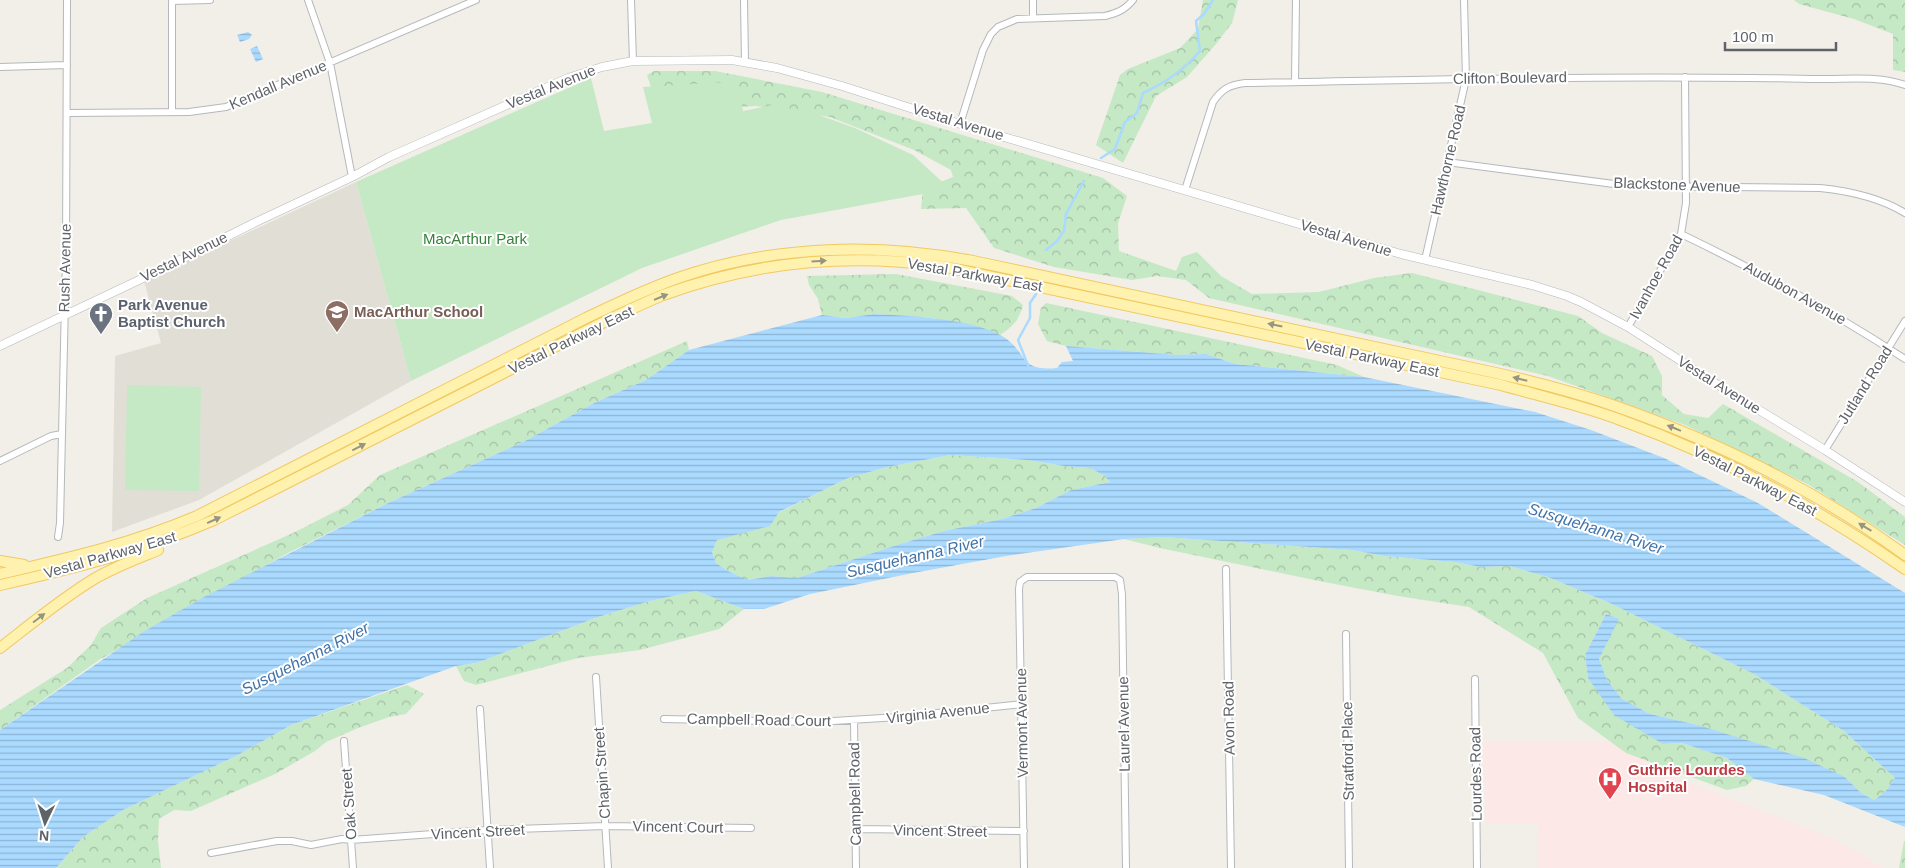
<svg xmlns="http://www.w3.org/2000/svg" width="1905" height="868" viewBox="0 0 1905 868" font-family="Helvetica,sans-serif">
<defs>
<pattern id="forest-crowns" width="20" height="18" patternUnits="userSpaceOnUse" patternTransform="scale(1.25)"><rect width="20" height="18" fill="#c5e8c5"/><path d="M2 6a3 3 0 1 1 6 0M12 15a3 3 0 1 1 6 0" fill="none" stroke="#a3c0a4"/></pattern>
<pattern id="water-rules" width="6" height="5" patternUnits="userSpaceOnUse" patternTransform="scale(1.25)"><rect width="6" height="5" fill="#aadaff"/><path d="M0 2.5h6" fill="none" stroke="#8eb4d2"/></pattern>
</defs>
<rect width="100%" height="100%" fill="#f1efe8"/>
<!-- education -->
<path fill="#e1ded6" d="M356 182 411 381 199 500 112 532 115 356 161 343 144 281Z"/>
<!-- medical -->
<path fill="#fce8e6" d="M1483 742H1616L1675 777 1832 838 1881 866V868H1537L1538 823 1486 824Z"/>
<!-- forest -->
<path fill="url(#forest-crowns)" d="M1203 0H1238L1232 23 1216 44 1187 77 1156 96 1123 163 1096 145 1120 75 1128 69 1180 48 1198 29Z
M1794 0H1905V72L1893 70V34L1854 19 1799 4Z
M654 71H715L822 92 1103 178 1127 196 1118 223 1119 251 1176 271 1182 257 1197 252 1221 276 1252 294 1319 292 1374 278 1412 273 1578 316 1602 333 1652 356 1662 376V395L1684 414 1708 418 1723 404 1858 482 1905 517V545L1809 485 1685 425 1548 376 1209 298 1186 280 1157 276 1132 280 1054 267 994 248 966 208 921 209 923 189 953 177 951 170 914 150 830 117 756 106 739 107 652 90 647 75Z
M896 274 1012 296 1023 305C1018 322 1014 325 1000 335L976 327 933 318 874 314 846 318 822 315 818 299 809 285 807 276Z
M1046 303 1337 365 1364 377 1235 364 1206 354 1177 355 1066 346 1047 341 1038 324 1041 308Z
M687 341 689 350 646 380 594 403 525 441 386 504 286 554 99 660 0 730V710L67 668 91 645 101 628 147 598 293 533 348 505 380 475Z
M950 455 1028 460 1064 466 1090 468 1105 476 1110 482 1071 490 1036 508 1002 519 944 531 900 544 797 578 771 576 748 580 728 571 716 563 712 552 717 540 738 533 848 478 887 467Z
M1163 537 1352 550 1384 556 1455 562 1481 567 1509 566 1548 577 1612 604 1754 674 1844 731 1895 778 1885 792 1874 800 1861 793 1845 777 1698 725 1650 714 1622 699 1607 680 1599 659 1618 619 1606 614 1585 655 1588 678 1663 744 1682 743 1727 758 1754 779 1746 786 1727 790 1626 753 1578 718 1543 653 1469 607 1398 596 1319 581 1160 548 1124 539Z
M696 591 744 609 719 629 640 650 578 658 476 685 464 681 456 666 476 663 598 617 650 601Z
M407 685 424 694 406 714 389 717 358 728 326 742 315 751 275 774 191 811 174 810 159 819 158 841 161 868H56L83 837 123 810 238 755 291 725Z
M1904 841H1905V868H1899Z"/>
<!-- park -->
<path fill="#c5e8c5" d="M591 78 604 131 652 123 643 87 726 82 739 86 743 111 772 105 813 113 855 128 913 155 950 189 781 220 642 268 411 381 356 182Z
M127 385 201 387 199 491 125 490Z"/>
<!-- water -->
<path fill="url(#water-rules)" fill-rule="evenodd" d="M248 32 252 35 249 39 240 42 237 35Z
M257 46 263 59 256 62 250 49Z
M874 314C910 316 970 318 1002 336 1029 352 1017 372 1057 368L1062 362 1073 361 1066 346 1177 355 1206 354 1235 364 1364 377 1535 412 1591 430 1664 458 1758 503 1905 593V827L1824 795 1754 779 1727 758 1682 743 1663 744 1614 715 1588 678 1585 655 1606 614 1619 619 1599 659 1607 680 1622 699 1650 714 1698 725 1804 758 1845 777 1861 793 1874 800 1885 792 1895 778 1844 731 1754 674 1612 604 1548 577 1509 566 1481 567 1455 562 1384 556 1352 550 1163 537 1124 539 1006 556 913 573 810 594 764 609H744L696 591 650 601 598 617 476 663 456 666 291 725 238 755 123 810 83 837 56 868H0V730L143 632 204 597 386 504 525 441 594 403 646 380 689 350 822 315 846 318ZM950 455 1028 460 1064 466 1090 468 1105 476 1110 482 1071 490 1036 508 1002 519 944 531 900 544 797 578 771 576 748 580 728 571 716 563 712 552 717 540 770 526 779 512 848 478 887 467Z"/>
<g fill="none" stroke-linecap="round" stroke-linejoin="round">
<!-- stream -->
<path stroke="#aadaff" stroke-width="2.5" d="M1101 158 1115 149 1125 122 1137 113 1143 93C1165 83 1184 70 1200 51L1196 21 1204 14 1213 0
M1046 250 1057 241 1064 231 1066 214 1084 181
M1029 368 1018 340 1030 318V303L1036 294"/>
<!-- minor casing -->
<g stroke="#b5b8bc" stroke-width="8">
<path id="minor" d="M308 0 330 63 352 177
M631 0 633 61
M744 0 745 62
M1033 0V18
M172 1 210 0
M0 67 67 65
M1295 82 1296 0
M172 112V0
M68 113 189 112 226 107 476 0
M960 124 983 50 991 34 998 27 1017 19 1105 16C1117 13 1125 10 1133 0
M1447 162 1629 186 1820 188C1849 191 1879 197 1905 213
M1185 190 1213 102C1222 89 1229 85 1245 83 1414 80 1582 76 1751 78 1776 78 1802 79 1827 79 1853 79 1879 76 1905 85
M1681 234C1758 271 1833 312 1905 359
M1425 260 1466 79 1464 0
M1628 327 1681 234 1686 203 1685 77
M1825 450 1905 321
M0 461 51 436 62 434
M58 537 60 523 66 256 67 0
M1226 569 1231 868
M1346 634 1349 868
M596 677 608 868
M1475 679 1477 868
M480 709 490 868
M664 719 817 722 899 717 1022 704
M854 721 856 868
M344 741 353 868
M856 829 1024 831
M211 853 277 841H292L311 845 342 839 351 840 488 830 605 826 751 828
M1024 868 1019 589 1020 582 1027 577H1115L1120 580 1122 594 1126 868"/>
</g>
<!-- tertiary casing -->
<g stroke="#b5b8bc" stroke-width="9">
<path id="tertiary" d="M0 346 156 272 256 222 352 177 389 157 568 78 602 67 633 61 732 60 777 68 842 86 960 124 1401 254 1532 285 1567 296 1581 302 1628 327 1726 390 1825 450 1905 502"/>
</g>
<!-- primary casing -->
<g stroke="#f2c960" stroke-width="12">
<path id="primary" d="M0 561 24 565
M0 574C69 558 131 544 197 516L586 318C618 303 650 287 684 276 777 245 878 243 973 261L1496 373C1535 382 1574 392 1612 405 1716 441 1816 490 1905 555
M0 585C76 568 142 551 214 520L598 325C619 315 641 304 663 295 753 262 847 253 941 266L1501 385C1540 396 1580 405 1618 419 1721 456 1815 506 1905 569
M0 648C31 624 61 599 94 579 114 567 136 559 158 550"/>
</g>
<!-- minor -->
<use href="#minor" stroke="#fff" stroke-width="6"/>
<!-- tertiary -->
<use href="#tertiary" stroke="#fff" stroke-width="8"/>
<!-- primary -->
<use href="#primary" stroke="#fff2af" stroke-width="10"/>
</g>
<!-- one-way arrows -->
<defs><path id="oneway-solid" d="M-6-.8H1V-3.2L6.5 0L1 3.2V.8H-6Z" transform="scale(1.25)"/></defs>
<g fill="#979581">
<use href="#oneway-solid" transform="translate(819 261) rotate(-4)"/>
<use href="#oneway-solid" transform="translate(661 297) rotate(-22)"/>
<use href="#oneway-solid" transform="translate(1275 325) rotate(-168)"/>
<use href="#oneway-solid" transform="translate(1520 379) rotate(-166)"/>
<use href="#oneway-solid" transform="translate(1674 428) rotate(-158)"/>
<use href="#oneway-solid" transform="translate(359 447) rotate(-27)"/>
<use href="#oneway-solid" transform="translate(214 520) rotate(-24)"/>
<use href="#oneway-solid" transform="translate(1865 527) rotate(-149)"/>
<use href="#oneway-solid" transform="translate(39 618) rotate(-37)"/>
</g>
<!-- icons -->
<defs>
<g id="school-pin" transform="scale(1.25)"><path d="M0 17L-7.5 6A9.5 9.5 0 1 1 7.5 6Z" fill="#8d6e63" stroke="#fff"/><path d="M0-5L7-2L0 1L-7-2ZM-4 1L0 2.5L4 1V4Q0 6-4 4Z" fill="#fff"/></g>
<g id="church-pin" transform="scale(1.25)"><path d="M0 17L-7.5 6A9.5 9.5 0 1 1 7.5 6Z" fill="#6b7280" stroke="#fff"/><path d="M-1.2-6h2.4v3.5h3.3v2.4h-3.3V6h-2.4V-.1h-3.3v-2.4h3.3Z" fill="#fff"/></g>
<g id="hospital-pin" transform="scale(1.25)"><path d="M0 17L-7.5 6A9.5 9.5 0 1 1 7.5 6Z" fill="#e0444e" stroke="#fff"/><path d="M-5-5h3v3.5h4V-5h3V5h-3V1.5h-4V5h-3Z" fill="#fff"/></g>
</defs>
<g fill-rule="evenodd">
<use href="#school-pin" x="337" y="312"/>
<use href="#church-pin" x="101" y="314"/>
<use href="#hospital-pin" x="1610" y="779"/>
</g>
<g text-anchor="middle" stroke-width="4" stroke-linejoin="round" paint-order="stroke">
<!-- street labels -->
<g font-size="15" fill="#5f6368" stroke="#fff">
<text transform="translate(1510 78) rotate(-1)" y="5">Clifton Boulevard</text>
<text transform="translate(278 85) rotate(-23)" y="5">Kendall Avenue</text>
<text transform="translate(551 87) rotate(-22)" y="5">Vestal Avenue</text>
<text transform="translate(958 122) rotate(17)" y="5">Vestal Avenue</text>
<text transform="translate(1448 160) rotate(-77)" y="5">Hawthorne Road</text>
<text transform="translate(1677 185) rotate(2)" y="5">Blackstone Avenue</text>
<text transform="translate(1346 238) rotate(17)" y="5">Vestal Avenue</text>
<text transform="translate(184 257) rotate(-26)" y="5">Vestal Avenue</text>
<text transform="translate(65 268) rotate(-89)" y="5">Rush Avenue</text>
<text transform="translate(975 275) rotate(10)" y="5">Vestal Parkway East</text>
<text transform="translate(1656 277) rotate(-61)" y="5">Ivanhoe Road</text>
<text transform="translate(1795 293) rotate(29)" y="5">Audubon Avenue</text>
<text transform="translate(571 340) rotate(-26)" y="5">Vestal Parkway East</text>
<text transform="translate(1372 358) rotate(12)" y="5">Vestal Parkway East</text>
<text transform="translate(1719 385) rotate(32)" y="5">Vestal Avenue</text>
<text transform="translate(1865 385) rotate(-58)" y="5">Jutland Road</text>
<text transform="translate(1755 481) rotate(27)" y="5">Vestal Parkway East</text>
<text transform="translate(110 555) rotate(-16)" y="5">Vestal Parkway East</text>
<text transform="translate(938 713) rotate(-6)" y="5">Virginia Avenue</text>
<text transform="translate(1229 718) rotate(-91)" y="5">Avon Road</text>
<text transform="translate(759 720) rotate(1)" y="5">Campbell Road Court</text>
<text transform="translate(1022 723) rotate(-91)" y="5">Vermont Avenue</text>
<text transform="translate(1124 724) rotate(-91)" y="5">Laurel Avenue</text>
<text transform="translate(1348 751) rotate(-91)" y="5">Stratford Place</text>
<text transform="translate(602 773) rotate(-94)" y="5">Chapin Street</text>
<text transform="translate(1476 774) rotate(-91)" y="5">Lourdes Road</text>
<text transform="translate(855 794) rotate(-91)" y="5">Campbell Road</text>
<text transform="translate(349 804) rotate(-94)" y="5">Oak Street</text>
<text transform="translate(678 827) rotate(1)" y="5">Vincent Court</text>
<text transform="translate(940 831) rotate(1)" y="5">Vincent Street</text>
<text transform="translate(478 832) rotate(-3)" y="5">Vincent Street</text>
</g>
<!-- park labels -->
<g font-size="15" fill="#348238" stroke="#fff">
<text x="475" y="244">MacArthur Park</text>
</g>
<!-- worship labels -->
<g font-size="15" font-weight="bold" fill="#5b616d" stroke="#fff" text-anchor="start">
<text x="118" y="310">Park Avenue<tspan x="118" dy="17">Baptist Church</tspan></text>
</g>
<!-- education labels -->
<g font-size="15" font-weight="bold" fill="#785e54" stroke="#fff" text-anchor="start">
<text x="354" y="317">MacArthur School</text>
</g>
<!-- health labels -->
<g font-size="15" font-weight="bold" fill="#be3a42" stroke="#fff" text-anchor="start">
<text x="1628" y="775">Guthrie Lourdes<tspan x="1628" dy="17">Hospital</tspan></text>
</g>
<!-- water labels -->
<g font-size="16" font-style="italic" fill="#4174aa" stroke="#fff">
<text transform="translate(1596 528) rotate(17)" y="6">Susquehanna River</text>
<text transform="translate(915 556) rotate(-13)" y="6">Susquehanna River</text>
<text transform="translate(305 658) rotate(-27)" y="6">Susquehanna River</text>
</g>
</g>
<!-- north arrow -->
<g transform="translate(45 823) rotate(184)" stroke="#ffffff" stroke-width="4" paint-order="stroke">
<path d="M0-4L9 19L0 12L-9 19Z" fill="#5f6368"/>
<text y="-8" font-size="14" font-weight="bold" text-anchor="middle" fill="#5f6368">N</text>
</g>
<!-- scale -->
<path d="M1725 42v8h111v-8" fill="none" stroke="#5f6368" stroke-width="2.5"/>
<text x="1732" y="42" font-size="15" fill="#5f6368" stroke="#ffffff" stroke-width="4" paint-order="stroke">100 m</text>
</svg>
